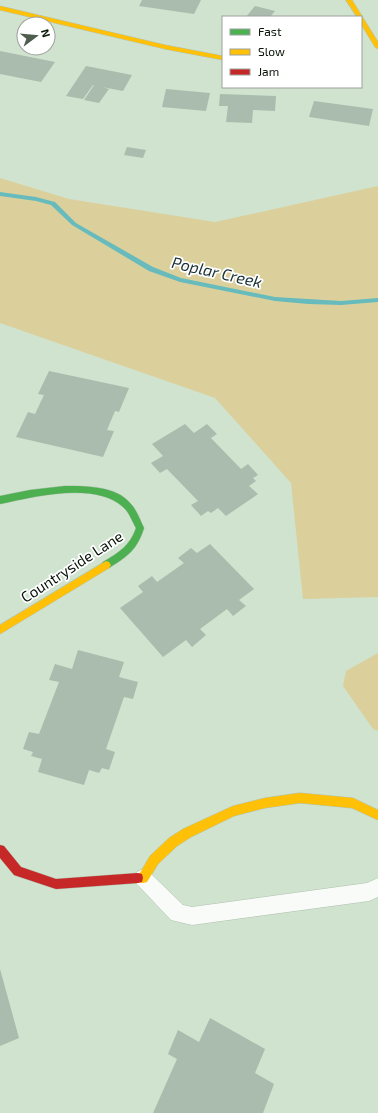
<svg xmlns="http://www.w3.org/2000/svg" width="378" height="1113" viewBox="0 0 378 1113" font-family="'Exo 2',sans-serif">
<rect width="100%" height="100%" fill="#cfe3ce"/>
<!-- green -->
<path fill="#dbd09c" d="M0 178 69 199 215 222 378 186V597L303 599 291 483 215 398 0 323Z
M378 653V731L373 729 343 686 346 671Z"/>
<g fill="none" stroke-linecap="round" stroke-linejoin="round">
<!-- stream -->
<path fill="#67bbbc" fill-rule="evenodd" d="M0 192 36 197 55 202 76 223 153 267 181 278 275 297 341 301 378 298V302L341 305 308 304 275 301 180 282 149 271 72 225 51 205 36 201 0 196Z"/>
</g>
<!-- building -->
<path fill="#aabcae" d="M142 0H201L194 14 139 6Z
M255 6 275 11 270 17H246Z
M0 51 55 62 41 82 0 74Z
M86 66 132 75 123 91 102 87 109 89 99 103 84 100 94 85H93L83 99 66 96Z
M166 89 210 93 206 111 162 107Z
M220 94 276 96 275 111 253 110 252 123 226 122 228 106H219Z
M314 101 373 109 369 126 309 117Z
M127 147 146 150 143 158 124 155Z
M49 371 129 388 119 412 115 411 107 430 114 431 103 457 16 437 28 412 35 414 44 395 38 394Z
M185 424 194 433 207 424 217 434 211 438 241 469 248 464 258 475 253 478 256 481 249 486 258 494 226 516 218 508 211 513 208 511 201 516 191 505 198 501 167 469 160 473 151 463 163 456 152 444Z
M210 544 254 589 239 600 246 606 233 616 227 609 200 629 206 635 192 647 186 640 163 657 120 608 143 592 138 586 152 576 157 582 184 563 178 558 191 548 197 553Z
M78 650 124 662 119 677 138 682 133 699 124 697 106 749 115 752 109 770 102 768 99 773 89 770 84 785 38 772 42 759 31 756 33 752 23 749 29 732 39 734 59 682 49 680 55 664 72 669Z
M0 969 19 1038 0 1046Z
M210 1018 265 1049 255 1073 274 1084 263 1113H153L177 1059 168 1054 178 1030 199 1042Z"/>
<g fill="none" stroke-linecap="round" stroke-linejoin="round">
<!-- lane casing -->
<g stroke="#b1c1b0" stroke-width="1">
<path id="lane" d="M143 869 149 872 183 905 192 907 367 883 378 878V897L369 901 192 925 171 920 137 884 134 878 137 872Z"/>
</g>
<!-- fast casing -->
<g stroke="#b1c1b0" stroke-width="1">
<path id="fast" d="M65 486C86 486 116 486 130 503 137 510 140 520 144 528 137 550 128 556 109 568L106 569 103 568 101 565 103 562C118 553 130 546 136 528 132 521 129 512 123 507 95 481 33 497 0 504V496L30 490Z"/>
</g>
<!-- slow casing -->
<g stroke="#b1c1b0" stroke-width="1">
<path id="slow" d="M346 0H352L378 42V49L375 47 361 24V17H357Z
M0 6 165 45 223 56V60L165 49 0 10Z
M106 561 109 562 111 565 109 568 0 634V625Z
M300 793 353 798 378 810V820L352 808 300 803 265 808 234 816 191 837 177 846 158 864 147 882 143 883 134 882 133 878 134 874 140 873 150 856 169 838 183 829 233 806 265 798Z"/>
</g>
<!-- jam casing -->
<g stroke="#b1c1b0" stroke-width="1">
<path id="jam" d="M0 845 4 846 21 867 56 879 138 873 142 874 143 878 142 882 138 883 56 889 14 875 0 858Z"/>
</g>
<!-- lane -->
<use href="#lane" fill="#f8fbf8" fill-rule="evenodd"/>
<!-- fast -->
<use href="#fast" fill="#4caf50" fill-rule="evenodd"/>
<!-- slow -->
<use href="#slow" fill="#ffc107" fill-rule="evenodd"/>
<!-- jam -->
<use href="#jam" fill="#c62828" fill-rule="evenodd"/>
</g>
<g text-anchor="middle" stroke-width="3.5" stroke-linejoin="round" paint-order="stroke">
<!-- street labels -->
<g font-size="15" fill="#081508" stroke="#fff">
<text transform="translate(72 567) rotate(-33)" y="5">Countryside Lane</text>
</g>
<!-- water labels -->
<g font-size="16" font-style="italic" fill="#193235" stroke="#fff">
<text transform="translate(217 272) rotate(13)" y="6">Poplar Creek</text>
</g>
</g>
<!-- legend -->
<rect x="222" y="16" width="140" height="72" fill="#ffffff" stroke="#9ca19c"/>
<rect x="230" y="29" width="20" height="6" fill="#4caf50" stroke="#9ca19c"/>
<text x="258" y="36" font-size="12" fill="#081508">Fast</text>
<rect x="230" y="49" width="20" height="6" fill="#ffc107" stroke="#9ca19c"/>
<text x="258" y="56" font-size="12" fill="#081508">Slow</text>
<rect x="230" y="69" width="20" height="6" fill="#c62828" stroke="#9ca19c"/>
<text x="258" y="76" font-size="12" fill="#081508">Jam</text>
<!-- north arrow -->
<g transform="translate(36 36) rotate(74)"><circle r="19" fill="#ffffff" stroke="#9ca19c"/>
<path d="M0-3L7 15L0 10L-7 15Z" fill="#4e5d4d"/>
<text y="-6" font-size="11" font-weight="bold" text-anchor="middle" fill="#081508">N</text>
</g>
</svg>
